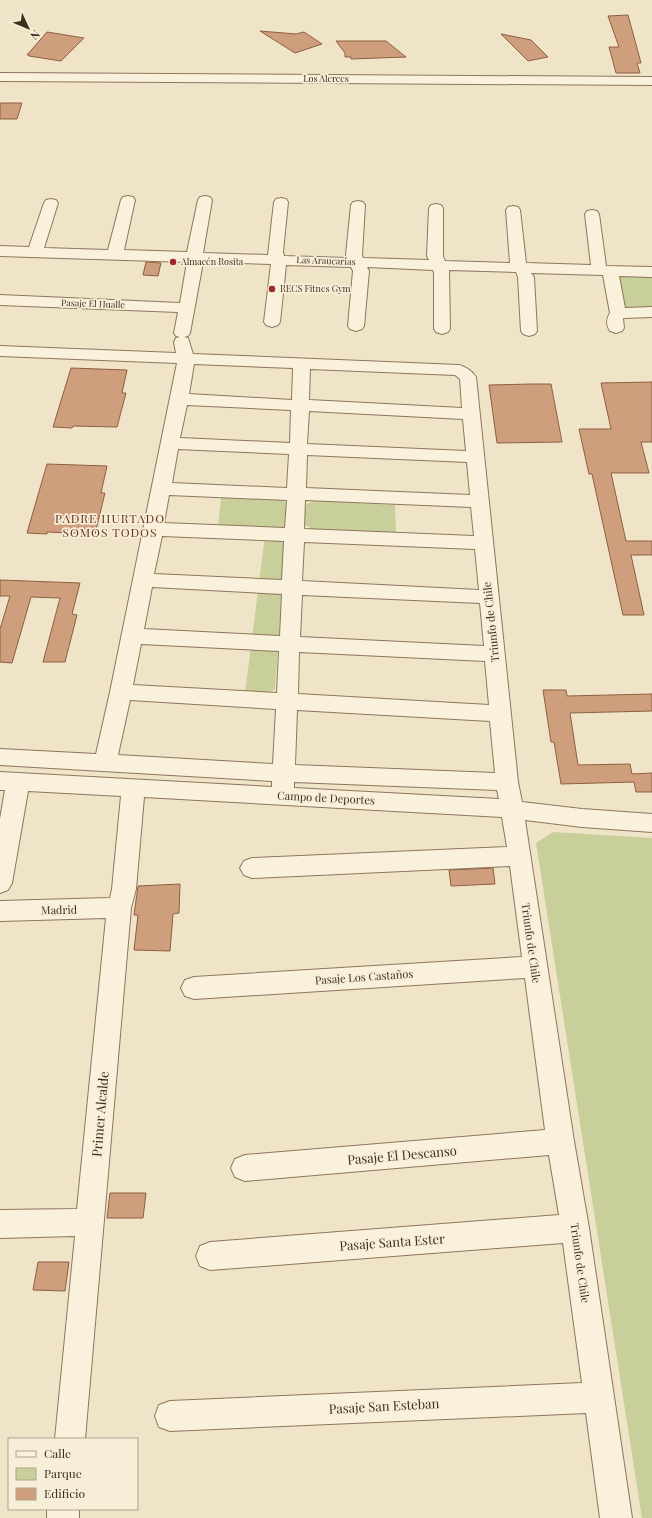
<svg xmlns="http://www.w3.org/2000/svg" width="652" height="1518" viewBox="0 0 652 1518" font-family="'Playfair Display',serif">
<rect width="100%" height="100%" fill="#f0e4c8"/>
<!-- green -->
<path fill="#c9cf9b" d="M617 274H652V310H624Z
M221 498 282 500 288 504 275 689 268 694 245 693 266 528 218 526Z
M314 501 395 505 396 534 312 529 304 524 305 505Z
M553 832 652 838V1518H642L536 843Z"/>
<!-- building -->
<path fill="#cf9f7d" stroke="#8d5f41" d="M628 15 641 63H637L640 73H616L609 47H619L608 16Z
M260 31 296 34 304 32 322 44 295 53Z
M47 32 84 38 61 61 29 56 30 55H27Z
M501 34 531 40 548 57 528 61Z
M336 41H386L406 57 351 59V57H345V53Z
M0 103H22L17 119H0Z
M146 262 161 263 158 276 143 275Z
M71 368 127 370 122 393H126L117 427 73 426 72 428 53 427Z
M652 382V442H641L649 473H611L626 541H652V555H631L644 615H623L592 474H589L579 429H611L601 383Z
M533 384H551L562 442 497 443 489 385Z
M47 464 107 466 101 493H105L95 534 47 532V534L27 533Z
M0 580 80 583 72 614 77 615 65 662H43L60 598 31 597 12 663 0 662V629L10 596H0Z
M543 690H566L567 696 652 694V711L570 713 578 765 630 764 632 774 652 773V792H636L634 782 561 784 554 742H551Z
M493 868 495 884 451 886 449 870Z
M180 884 179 913 173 914 170 951 134 950 138 915H134L138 886Z
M110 1193H146L143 1218H107Z
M38 1262H69L65 1291 33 1290Z"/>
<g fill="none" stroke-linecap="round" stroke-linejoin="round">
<!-- minor casing -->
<g stroke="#8d765c" stroke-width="2">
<path id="minor" d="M0 73 652 77V85L0 81Z
M128 196 133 197 135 200 124 250 187 252 198 200 200 197 205 196 210 197 212 200 203 253 268 255 274 202 276 199 281 198 286 199 288 202 283 252 284 256 347 258 346 255 351 205 353 202 358 201 363 202 365 205 362 255 363 258 429 260 427 256 429 208 431 205 436 204 441 205 443 208V256L445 261 510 263 506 210 508 207 513 206 518 207 520 210 526 263 591 265 585 214 587 211 592 210 597 211 599 214 606 266 652 267V277L619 276 625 308 652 307V317L623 318 624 328 622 331 616 333 610 331C606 325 606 319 610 313L603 275 531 273 534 277 537 331 535 334 529 336 523 334 521 331 518 277 516 272 449 270 450 329 448 332 442 334 436 332 434 329V273L433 270 367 267 369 271 364 326 362 329 356 331 350 329 348 326 353 271 351 267 286 265 280 322 278 325 272 327 266 325 264 322 271 264 203 262 190 333 188 336 184 337 188 338 193 354 459 365C466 367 472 371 476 377L518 782 522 802 582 809 652 814V832L582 827 525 820 574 1141 589 1228 632 1518H600L586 1413 170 1431 159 1427 155 1416 159 1405 170 1401 582 1383 563 1243 210 1270 200 1266 196 1256 200 1246 210 1242 559 1215 549 1155 245 1181 235 1177 231 1168 235 1159 245 1155 545 1130 525 978 194 999 185 996 181 988 185 980 194 977 522 957 510 866 252 878 244 875 240 868 244 861 252 858 507 847 502 817 144 797 136 889 131 908 85 1439H55L75 1236 0 1238V1210L77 1209 106 918 0 921V901L110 898 112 889 121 796 28 791 12 883 8 890 0 893V819L5 790H0V772L272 787V781L0 765V749L96 754 110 692 177 363 0 356V346L176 353 174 342 176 338 180 337 176 336 174 333 178 312 0 305V295L180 303 187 262 0 256V246L29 247 44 203 46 200 51 199 56 200 58 203 44 248 108 250 121 200 123 197ZM194 364 293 368 292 400 189 394ZM310 369 455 375 460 379 462 408 309 400ZM187 405 291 410 290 443 180 438ZM309 411 463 419 466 451 307 444ZM178 449 289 454 287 488 172 483ZM307 455 467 462 470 495 306 488ZM169 495 287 500 285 528 164 523ZM305 500 471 507 474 536 304 529ZM162 536 284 541 282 580 154 574ZM304 542 475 549 479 590 302 581ZM152 587 282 594 280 636 144 629ZM302 595 480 603 484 646 300 637ZM141 644 279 651 277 693 133 685ZM299 652 485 661 489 705 298 694ZM130 700 276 709 273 764 118 755ZM297 710 490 721 495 773 295 765ZM294 782 497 790 499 799 294 788Z
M47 1509H79V1518H47Z"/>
</g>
<!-- minor -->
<use href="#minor" fill="#faf1dc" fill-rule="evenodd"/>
</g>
<!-- markers -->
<g fill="#9e2a2b" stroke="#f7eed8" stroke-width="1.5">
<circle cx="173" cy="262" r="4"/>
<circle cx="272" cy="289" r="4"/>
</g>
<g text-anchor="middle" stroke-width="3.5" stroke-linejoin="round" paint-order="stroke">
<!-- far-street labels -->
<g font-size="9" fill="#3d2e20" stroke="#f7eed8">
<text x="326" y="82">Los Alerces</text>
<text transform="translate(326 261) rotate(2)" y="3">Las Araucarias</text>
<text transform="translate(93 304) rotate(2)" y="3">Pasaje El Hualle</text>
</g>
<!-- far-poi labels -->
<g font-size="9" fill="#3d2e20" stroke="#f7eed8" text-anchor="start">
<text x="181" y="265">Almacén Rosita</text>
<text x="280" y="292">RECS Fitnes Gym</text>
</g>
<!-- street labels -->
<g font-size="11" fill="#3d2e20" stroke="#f7eed8">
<text transform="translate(491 622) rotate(-96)" y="4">Triunfo de Chile</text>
<text transform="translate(326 798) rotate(3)" y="4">Campo de Deportes</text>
<text transform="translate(59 910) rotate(-1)" y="4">Madrid</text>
<text transform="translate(531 943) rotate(82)" y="4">Triunfo de Chile</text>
<text transform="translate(364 977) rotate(-4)" y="4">Pasaje Los Castaños</text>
<text transform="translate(580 1263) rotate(82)" y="4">Triunfo de Chile</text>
</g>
<!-- neighbourhood labels -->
<g font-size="12" letter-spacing="1" fill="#6b2e1e" stroke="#f7eed8">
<text x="110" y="523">PADRE HURTADO<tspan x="110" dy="14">SOMOS TODOS</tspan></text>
</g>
<!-- near-street labels -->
<g font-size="13" fill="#3d2e20" stroke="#f7eed8">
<text transform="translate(100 1114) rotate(-85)" y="5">Primer Alcalde</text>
<text transform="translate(402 1155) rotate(-5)" y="5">Pasaje El Descanso</text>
<text transform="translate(392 1242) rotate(-4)" y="5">Pasaje Santa Ester</text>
<text transform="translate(384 1406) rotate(-3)" y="5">Pasaje San Esteban</text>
</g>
</g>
<!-- legend -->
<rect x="8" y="1438" width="130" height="72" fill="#f7eed8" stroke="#ada18e"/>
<rect x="16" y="1451" width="20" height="6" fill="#faf1dc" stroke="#ada18e"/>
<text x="44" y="1458" font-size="12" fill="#3d2e20">Calle</text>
<rect x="16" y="1468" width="20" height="12" fill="#c9cf9b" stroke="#ada18e"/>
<text x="44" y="1478" font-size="12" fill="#3d2e20">Parque</text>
<rect x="16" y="1488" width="20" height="12" fill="#cf9f7d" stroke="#ada18e"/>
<text x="44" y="1498" font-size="12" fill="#3d2e20">Edificio</text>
<!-- north arrow -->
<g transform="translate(28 28) rotate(134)" stroke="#f7eed8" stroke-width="3" paint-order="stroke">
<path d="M0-3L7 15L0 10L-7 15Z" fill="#3d2e20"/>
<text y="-6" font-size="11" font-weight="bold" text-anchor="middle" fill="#3d2e20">N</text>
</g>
</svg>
